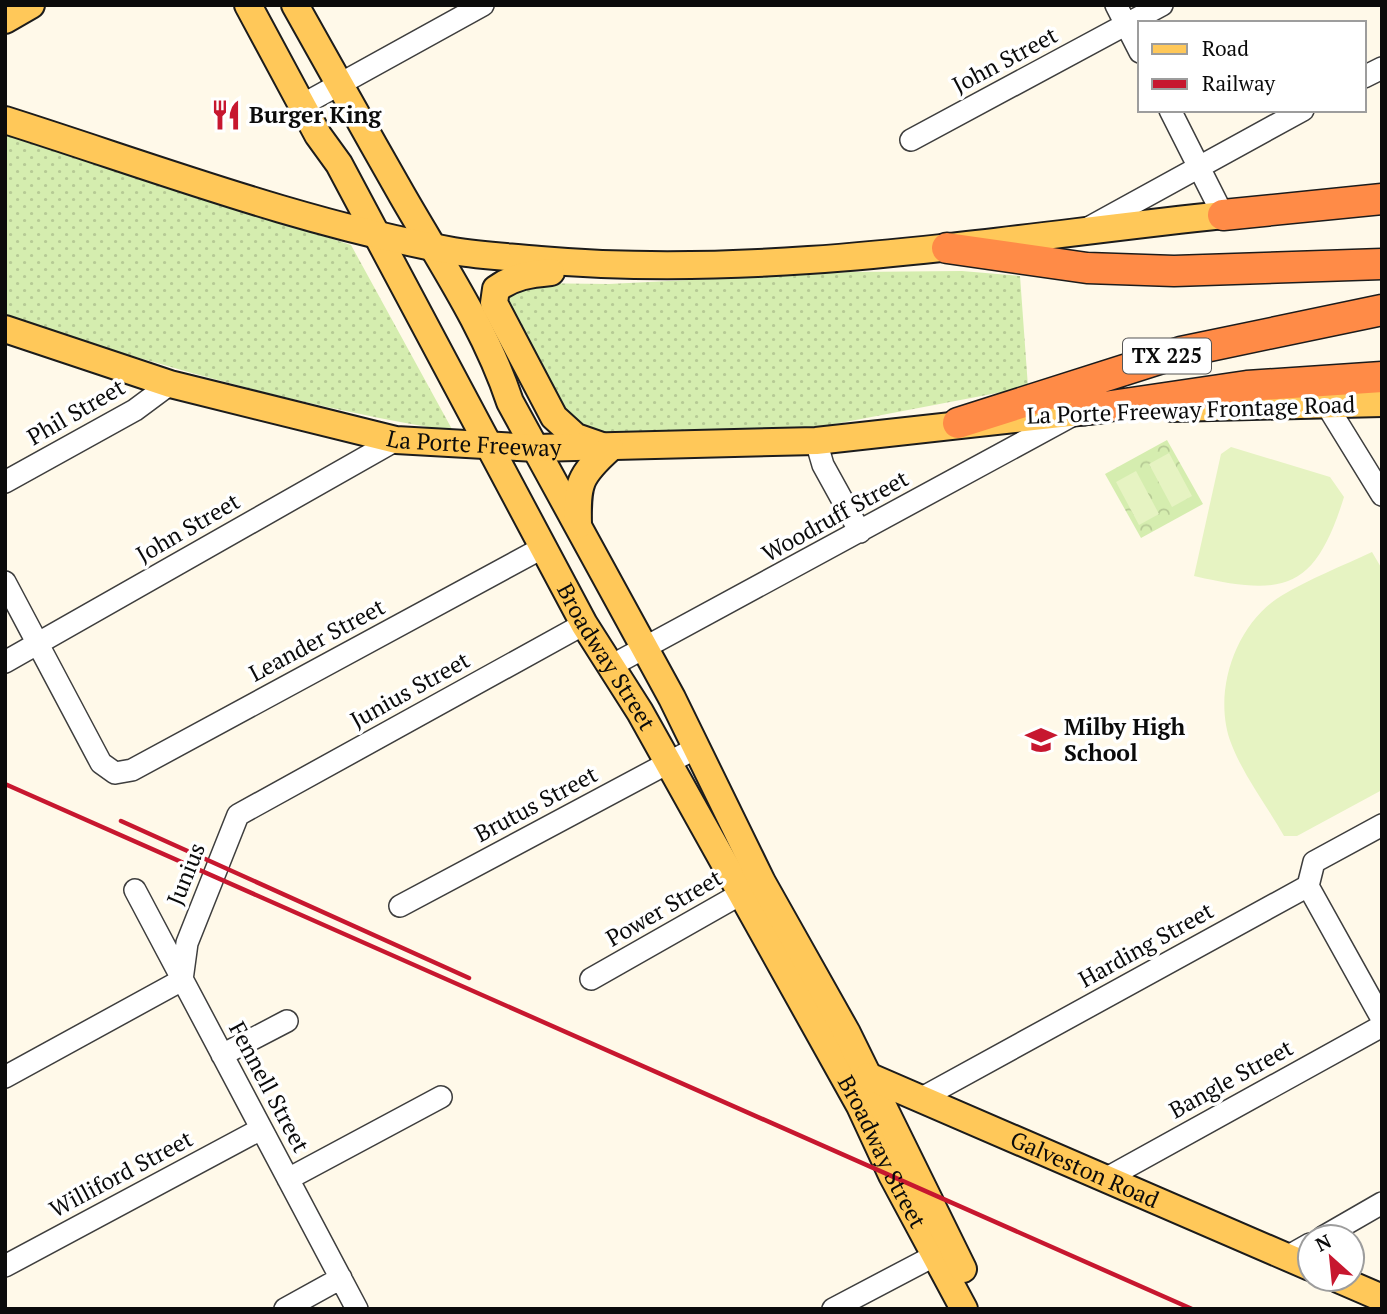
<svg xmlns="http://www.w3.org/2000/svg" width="1387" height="1314" viewBox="0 0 1387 1314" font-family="'PT Serif',serif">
<defs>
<pattern id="grass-dots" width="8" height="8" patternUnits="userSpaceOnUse" patternTransform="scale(1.75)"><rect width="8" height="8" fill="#d5edaf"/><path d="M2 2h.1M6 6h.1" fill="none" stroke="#b6ca95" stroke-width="1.8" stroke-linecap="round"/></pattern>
<pattern id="park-crowns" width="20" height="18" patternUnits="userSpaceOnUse" patternTransform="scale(1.75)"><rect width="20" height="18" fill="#d5edaf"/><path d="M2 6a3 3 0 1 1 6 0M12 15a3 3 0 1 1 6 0" fill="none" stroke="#b6ca95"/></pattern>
</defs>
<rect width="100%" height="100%" fill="#fff9e9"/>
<!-- grass -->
<path fill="url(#grass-dots)" d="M5 132 351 245 453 431C301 407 152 364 5 316Z
M962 271 1020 276 1028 387 819 427 598 438 572 422 545 378 508 302V297L523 283 609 284 850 272Z"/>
<!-- park -->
<path fill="url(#park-crowns)" d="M1167 440 1203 504 1141 538 1105 474Z"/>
<!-- pitch -->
<path fill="#e6f3c2" d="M1231 447 1330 477 1344 497C1315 590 1285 597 1194 576L1221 454Z
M1169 453 1192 496 1172 507 1149 464Z
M1136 471 1159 514 1139 525 1116 482Z
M1372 552 1382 569V790L1297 836H1284C1267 806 1243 775 1231 743 1212 693 1235 624 1281 596 1309 579 1342 566 1372 552Z"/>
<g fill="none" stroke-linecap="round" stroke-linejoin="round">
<!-- minor casing -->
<g stroke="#3e3e3e" stroke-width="24">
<path id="minor" d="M1116 5 1140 52
M1364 77 1382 68
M302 105 483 5
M1170 110 1223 215
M911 140 1162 5
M1090 227 1303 110
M1326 404 1382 495
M816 441 823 465 860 532
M5 482 135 410 170 384
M5 582 101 763 115 773 132 770 542 548
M5 662 396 440
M609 667 1075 414
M1308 886 1382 1019
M135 890 357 1309
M400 906 696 748
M591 979 753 887
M222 1055 287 1021
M5 1077 182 980 187 943 238 815 584 624
M920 1099 1308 886 1314 862 1382 825
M1107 1178 1382 1026
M288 1179 441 1097
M1323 1237 1382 1203
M1287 1257 1310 1244
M5 1266 261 1129
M285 1309 341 1278
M833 1309 949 1248"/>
</g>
<!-- major casing -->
<g stroke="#1c1c1c" stroke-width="30">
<g id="major">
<path id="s1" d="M248 5 318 135 339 164 584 624 640 712 860 1106 892 1175 964 1309"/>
<path d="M295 5C331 69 366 132 402 195 441 263 485 327 510 402L672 698 762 882 847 1033 963 1269"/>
<path d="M5 20 31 5"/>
<path d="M5 120C153 167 300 223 453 251 482 256 511 257 540 260 768 280 997 239 1223 215"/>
<path d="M551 272C530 274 514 276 496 289L494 303 554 417 576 437 599 445"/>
<path id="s2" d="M5 329 170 384 396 440 536 448 816 441 1105 409"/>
<path d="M1172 408 1382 403"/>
<path d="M578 525C577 483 579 476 610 448"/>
<path id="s3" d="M868 1076 1310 1267"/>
<path d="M1338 1279 1382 1298"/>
</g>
</g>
<!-- highway casing -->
<g stroke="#1c1c1c" stroke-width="33">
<path id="highway" d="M1223 215 1382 199
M947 248 1087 268 1174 271 1382 264
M1084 410 1247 386 1382 377
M958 423 1181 352 1382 310"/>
</g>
<!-- minor -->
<use href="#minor" stroke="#fff" stroke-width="21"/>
<!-- major -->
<use href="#major" stroke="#ffc859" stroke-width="26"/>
<!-- highway -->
<use href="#highway" stroke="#ff8b47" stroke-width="30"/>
<!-- rail -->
<path stroke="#c7172f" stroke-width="4.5" d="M5 784 1192 1309
M121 821 469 978"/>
</g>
<!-- icons -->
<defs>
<g id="restaurant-bare" transform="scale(2.415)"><path d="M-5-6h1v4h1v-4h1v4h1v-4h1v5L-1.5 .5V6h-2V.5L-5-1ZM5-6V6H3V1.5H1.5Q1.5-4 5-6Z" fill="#c7172f" stroke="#fff" stroke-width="2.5" paint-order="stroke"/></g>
<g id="school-bare" transform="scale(2.415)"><path d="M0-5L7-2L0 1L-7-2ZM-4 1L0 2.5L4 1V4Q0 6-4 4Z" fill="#c7172f" stroke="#fff" stroke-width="2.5" paint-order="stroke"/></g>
</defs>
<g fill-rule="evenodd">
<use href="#restaurant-bare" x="226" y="115"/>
<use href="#school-bare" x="1041" y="740"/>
</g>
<g text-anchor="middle" stroke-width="7" stroke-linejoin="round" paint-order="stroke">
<!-- shield labels -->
<rect fill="#fff" stroke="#545454" stroke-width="2" x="1123" y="338.5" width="88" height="35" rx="5"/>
<g font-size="21" font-weight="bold" fill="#0b0b0b">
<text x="1167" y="363">TX 225</text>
</g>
<!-- street labels -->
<g font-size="23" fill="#0b0b0b" stroke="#fff">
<text transform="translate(1005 60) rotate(-28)" y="8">John Street</text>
<text transform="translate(1191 410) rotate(-2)" y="8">La Porte Freeway Frontage Road</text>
<text transform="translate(76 412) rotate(-30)" y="8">Phil Street</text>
<text dy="8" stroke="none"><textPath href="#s2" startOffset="485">La Porte Freeway</textPath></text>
<text transform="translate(835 516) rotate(-29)" y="8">Woodruff Street</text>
<text transform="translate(188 528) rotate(-30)" y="8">John Street</text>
<text transform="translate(317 640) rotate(-28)" y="8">Leander Street</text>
<text dy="8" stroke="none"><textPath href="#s1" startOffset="744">Broadway Street</textPath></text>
<text transform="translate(410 690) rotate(-29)" y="8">Junius Street</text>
<text transform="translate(536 804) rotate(-28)" y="8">Brutus Street</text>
<text transform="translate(186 874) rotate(-68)" y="8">Junius</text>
<text transform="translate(664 908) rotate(-30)" y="8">Power Street</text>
<text transform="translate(1146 945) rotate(-29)" y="8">Harding Street</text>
<text transform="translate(1231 1079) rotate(-29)" y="8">Bangle Street</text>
<text transform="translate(269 1087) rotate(62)" y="8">Fennell Street</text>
<text dy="8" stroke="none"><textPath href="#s1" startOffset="1311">Broadway Street</textPath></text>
<text dy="8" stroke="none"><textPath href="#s3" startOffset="236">Galveston Road</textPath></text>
<text transform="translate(121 1174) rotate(-28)" y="8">Williford Street</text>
</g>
<!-- poi labels -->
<g font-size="23" font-weight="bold" fill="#0b0b0b" stroke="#fff" text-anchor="start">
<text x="249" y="123">Burger King</text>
<text x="1064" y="735">Milby High<tspan x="1064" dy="26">School</tspan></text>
</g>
</g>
<!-- border -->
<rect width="1387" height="1314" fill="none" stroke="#0b0b0b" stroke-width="14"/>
<!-- legend -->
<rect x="1138" y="21" width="228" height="91" fill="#ffffff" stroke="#9d9d9d" stroke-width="2"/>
<rect x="1152" y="44" width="35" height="10" fill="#ffc859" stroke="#9d9d9d" stroke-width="2"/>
<text x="1202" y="56" font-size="21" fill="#0b0b0b">Road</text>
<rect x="1152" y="79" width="35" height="10" fill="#c7172f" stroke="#9d9d9d" stroke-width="2"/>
<text x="1202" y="91" font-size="21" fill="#0b0b0b">Railway</text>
<!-- north arrow -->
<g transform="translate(1331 1258) rotate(333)"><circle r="33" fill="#ffffff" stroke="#9d9d9d" stroke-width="2"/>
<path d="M0-5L12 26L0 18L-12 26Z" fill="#c7172f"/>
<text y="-10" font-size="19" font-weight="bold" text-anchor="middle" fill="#0b0b0b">N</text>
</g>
</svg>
